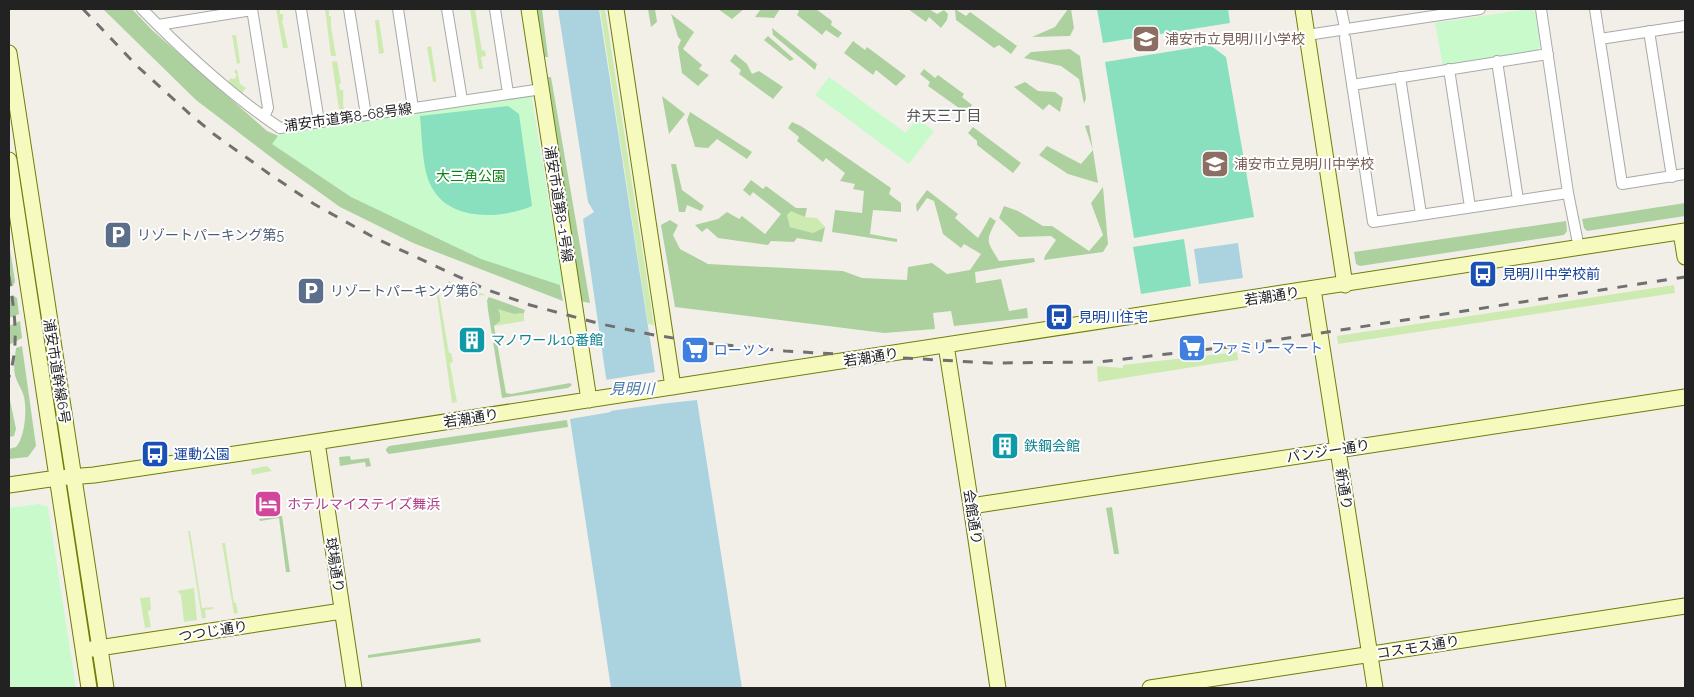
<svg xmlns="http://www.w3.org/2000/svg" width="1694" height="697" viewBox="0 0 1694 697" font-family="Raleway,'Noto Sans JP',sans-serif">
<rect width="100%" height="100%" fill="#f2efe9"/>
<!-- grass -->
<path fill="#cdebb0" d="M276 9H280V14H283V20H282L288 48H283Z
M325 9H329V16H331V27L336 56H331Z
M470 9H475L482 51 485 50 486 56 481 57 483 69H479Z
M600 9H605L654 325 648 324Z
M375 20H379L384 53 379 54Z
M232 35H236L240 63 237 64Z
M431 46 436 78V82H433L427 47Z
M337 61 341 83 339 84 340 90H343C344 97 342 101 344 109H339L332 62Z
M237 69 240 84 246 88 242 93 246 96 244 97 227 83 231 78 234 79 237 75 234 72Z
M791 210 805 217 817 218 825 227 813 233 790 227 787 215Z
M448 281 486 295 470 296 469 293 457 294 456 287 449 288Z
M1674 285 1675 293 1338 344 1337 336Z
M436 289H438L449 353H451L453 361 450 364 457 402 452 403Z
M497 308 514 314 524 313V321L494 326 500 320Z
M1237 352 1238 360 1098 382 1097 366 1123 368V365Z
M267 466 272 471 252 475 251 469Z
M188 531H190L202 608 213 607V609L205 610 206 618 202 619Z
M222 543H225L234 603H236L238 613 234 614Z
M194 588 197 620 184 622 181 595 177 591Z
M150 597 151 610 148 611 151 627 145 628 140 598Z"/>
<!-- forest -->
<path fill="#add19e" d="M103 9H132L152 30 267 131 316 152 551 239 563 301 413 243 340 207 280 164 196 100Z
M535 9H542L548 57H543Z
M648 9H655L657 22 651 27Z
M718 9H744L732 19Z
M761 9H780L774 18 755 17Z
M796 9H816L832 21 831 25 842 33 838 38 826 30 822 35 797 15 799 11Z
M908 9H929L937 14 944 10 948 14 947 20 941 28 929 17 926 22Z
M955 9 966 16 970 12 1017 46 1011 54 999 45 994 48 956 20Z
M1068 9H1071L1074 28 1070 36 1032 37 1055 27Z
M671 14 694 32 683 49 702 65 699 69 709 75 698 86 682 73 678 47 681 40 678 37Z
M772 28 817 64 815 70 773 35Z
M768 36 794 59 790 61 764 40Z
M853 41 865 50 867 47 906 76 896 86 876 70 873 75 844 53Z
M1070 49 1080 56 1086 98 1084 104 1079 79 1061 66 1024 58 1031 52Z
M735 54 747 64 752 74 759 71 783 87 773 99 739 74 741 70 730 61Z
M924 69 935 78 938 75 964 94 962 97 972 105 966 113 928 86 930 82 920 74Z
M546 77H551L590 303 580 301Z
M1025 82 1038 91 1055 92 1063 98 1060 112 1049 104 1043 110 1014 87Z
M662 96 685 114 669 134Z
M690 112 752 152 747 159 717 139 708 148 695 147 687 120Z
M792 122 801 126 891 188 889 194 901 203V212L873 210 870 234 897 239V242L832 232 835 210 862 213 864 191 853 189 855 184 840 181 845 173 826 158 823 162 797 141 799 137 788 128Z
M1089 125 1098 183 1068 174 1039 155 1047 146 1081 164 1093 150 1085 126Z
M973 127 1021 163 1013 173 977 145V141L968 133Z
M671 164H676L682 190 704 206 701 211 687 205 685 212H679Z
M751 180 763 189 766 186 796 208H807L805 217 791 211 787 215 790 227 813 233 825 227 822 242 797 238 794 242 771 241 768 245 718 238 707 228 702 232 695 225 718 219 727 212 739 219 742 216 765 234 781 214 753 192 750 196 743 190Z
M1103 187 1108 244 1103 252 1044 260 1045 256 1056 240 1051 236 1019 237 999 218 1004 206 1018 211 1043 226H1052L1089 251 1103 235 1091 203Z
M927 190 958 214 955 218 978 238 990 217 996 221C985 242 987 241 999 261L1034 258 1035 262 975 272 976 283 1001 279 1009 311 1027 308 1028 318 954 326 951 311 933 313 935 329 884 333 675 307 661 225 670 220 678 225 673 235 680 249 708 264 843 271 862 278 907 280 908 267 932 263 947 274 970 270 981 254 964 244 961 248 943 234 934 201 927 198 917 212 916 205Z
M1685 203V216L1587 231 1584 228 1582 219Z
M1566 221 1567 231 1564 235 1360 266 1356 264 1354 252Z
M9 243 15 281 13 286 9 287Z
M14 296 17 298 19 314 9 318V297Z
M489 297 525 310 524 313 514 314 498 309 500 314V321L494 326 506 393 511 394 570 383 572 385 568 388 502 398 488 310 487 300Z
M20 321 22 338 9 345V326Z
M22 346 36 446 28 457 9 459V449L16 447C25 437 27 410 24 397 22 389 17 383 15 375 13 366 15 357 16 348Z
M10 400 16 429 14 436 10 437Z
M567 420 568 427 389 454 386 451V449L389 446Z
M350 456 351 460 369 458 371 466 366 467 365 462 340 466 339 457Z
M1112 507 1119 554H1114L1106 508Z
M282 516 290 572H286L279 518 260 521 259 519Z
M480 638 481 642 368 658V655Z"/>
<!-- park -->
<path fill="#c8facc" d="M1530 9 1536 13 1540 46 1537 51 1443 66 1435 23Z
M829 77 906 133 917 118 934 131 909 164 815 95Z
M531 94 563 286 481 259 351 197 272 144 280 133Z
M39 504 48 507 76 688H9V508Z"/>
<!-- pitch -->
<path fill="#88e0be" d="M1097 9H1228L1230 23 1103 43Z
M1210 45 1226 57 1254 217 1134 238 1105 62Z
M508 106 519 114 532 206C501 219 449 222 431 186 422 169 422 135 420 116Z
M1184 239 1191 286 1141 294 1133 247Z"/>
<!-- water -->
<path fill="#aad3df" d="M558 9H599L660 404 697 400 742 688H611L570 419 611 412 583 219 594 212 588 202Z
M1238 243 1243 278 1199 284 1194 249Z"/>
<!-- pier -->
<path fill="#f2efe9" d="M656 372 661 404 610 411 605 380Z"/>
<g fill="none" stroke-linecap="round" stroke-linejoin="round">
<!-- street casing -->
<g stroke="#a9a9a9" stroke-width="12">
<path id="street" d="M142 9C184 52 229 94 280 128L542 89
M252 9 268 108 264 117
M301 9 319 122
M349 9 366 115
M398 9 413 108
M447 9 462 100
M495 9 508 93
M1341 9 1344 23
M1541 9 1568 193 1579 248
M1595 9 1622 184 1685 174
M158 25 252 10
M1649 31 1672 177
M1307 35 1480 9
M1345 38 1373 222 1568 193
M1600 39 1685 26
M1497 61 1518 200
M1449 69 1470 207
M1400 77 1421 214
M1352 85 1548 54"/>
</g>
<!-- secondary casing -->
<g stroke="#707d05" stroke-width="17">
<path id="secondary" d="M529 9 589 400
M616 9 673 387
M1303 9 1345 285
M9 53 106 688
M9 160 89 688
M1681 232 1685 257
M1313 289 1375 688
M946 345 971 506 998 688
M317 442 354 688
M9 485 57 478 94 475 289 446 1685 231
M971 506 1685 397
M92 649 342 611
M1150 688 1685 606"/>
</g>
<!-- street -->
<use href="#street" stroke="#fff" stroke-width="10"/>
<!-- secondary -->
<use href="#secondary" stroke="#f7fabf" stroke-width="15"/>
<!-- rail -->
<path stroke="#707070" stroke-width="3" stroke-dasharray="10 10" stroke-linecap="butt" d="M83 9 137 66 191 115 215 135 268 173 314 204 375 238 485 289 530 305 601 324 654 335 705 343 785 351 990 363 1099 362 1236 346 1685 277
M9 276C14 310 20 343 9 377"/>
</g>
<!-- icons -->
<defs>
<g id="school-square" transform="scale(1.4375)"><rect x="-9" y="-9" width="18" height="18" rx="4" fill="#8d6e63" stroke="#fff"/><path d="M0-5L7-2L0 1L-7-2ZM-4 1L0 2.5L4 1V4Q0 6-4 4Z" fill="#fff"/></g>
<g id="parking-square" transform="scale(1.4375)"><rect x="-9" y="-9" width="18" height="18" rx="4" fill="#5c6f8a" stroke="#fff"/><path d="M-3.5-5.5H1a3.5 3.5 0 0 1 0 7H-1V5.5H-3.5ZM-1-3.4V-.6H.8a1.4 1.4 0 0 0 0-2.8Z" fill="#fff"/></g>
<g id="bus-square" transform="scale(1.4375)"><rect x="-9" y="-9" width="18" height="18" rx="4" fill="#1a4fb4" stroke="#fff"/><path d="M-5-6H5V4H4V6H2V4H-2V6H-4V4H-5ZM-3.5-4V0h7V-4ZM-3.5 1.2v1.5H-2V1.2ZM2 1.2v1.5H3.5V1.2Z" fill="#fff"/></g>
<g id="building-square" transform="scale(1.4375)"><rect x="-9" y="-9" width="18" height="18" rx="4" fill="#0f9aa8" stroke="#fff"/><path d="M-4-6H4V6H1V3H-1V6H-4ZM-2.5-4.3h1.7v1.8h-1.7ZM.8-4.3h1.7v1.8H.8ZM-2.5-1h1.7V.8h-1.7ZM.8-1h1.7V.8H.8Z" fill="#fff"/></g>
<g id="supermarket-square" transform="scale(1.4375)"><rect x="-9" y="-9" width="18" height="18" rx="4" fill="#3f7fe0" stroke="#fff"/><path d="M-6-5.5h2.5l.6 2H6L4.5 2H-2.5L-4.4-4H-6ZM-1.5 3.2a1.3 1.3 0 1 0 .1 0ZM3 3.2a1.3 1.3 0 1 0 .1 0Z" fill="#fff"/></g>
<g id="hotel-square" transform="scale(1.4375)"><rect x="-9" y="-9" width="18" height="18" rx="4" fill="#d1479c" stroke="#fff"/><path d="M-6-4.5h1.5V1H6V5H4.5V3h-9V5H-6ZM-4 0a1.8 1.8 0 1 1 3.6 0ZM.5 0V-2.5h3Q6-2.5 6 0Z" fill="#fff"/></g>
</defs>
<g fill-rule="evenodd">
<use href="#school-square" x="1146" y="39"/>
<use href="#school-square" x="1215" y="164"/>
<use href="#parking-square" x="118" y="235"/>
<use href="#bus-square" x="1483" y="274"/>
<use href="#parking-square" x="311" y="291"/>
<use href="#bus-square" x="1059" y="317"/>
<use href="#building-square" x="472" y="340"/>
<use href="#supermarket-square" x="1192" y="348"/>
<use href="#supermarket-square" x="695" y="350"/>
<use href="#building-square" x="1005" y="446"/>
<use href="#bus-square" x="155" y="454"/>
<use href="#hotel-square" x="268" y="504"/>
</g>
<g text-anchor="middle" stroke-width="4" stroke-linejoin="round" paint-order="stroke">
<!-- education labels -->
<g font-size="14" fill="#785e54" stroke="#fff" text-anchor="start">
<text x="1165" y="44">浦安市立見明川小学校</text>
<text x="1234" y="169">浦安市立見明川中学校</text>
</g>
<!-- street labels -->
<g font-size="14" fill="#222" stroke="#fff">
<text transform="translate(348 117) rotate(-8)" y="5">浦安市道第8-68号線</text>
<text transform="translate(559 204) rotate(81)" y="5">浦安市道第8-1号線</text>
<text transform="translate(1272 296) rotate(-9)" y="5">若潮通り</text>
<text transform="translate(871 357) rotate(-9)" y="5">若潮通り</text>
<text transform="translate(57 371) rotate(81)" y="5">浦安市道幹線6号</text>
<text transform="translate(471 418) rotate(-9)" y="5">若潮通り</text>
<text transform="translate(1328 451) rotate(-9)" y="5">パンジー通り</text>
<text transform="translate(1344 489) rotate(81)" y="5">新通り</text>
<text transform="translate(973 517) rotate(81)" y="5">会館通り</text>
<text transform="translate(335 565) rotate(81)" y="5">球場通り</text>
<text transform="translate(213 631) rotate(-9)" y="5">つつじ通り</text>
<text transform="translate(1418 647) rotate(-9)" y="5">コスモス通り</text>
</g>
<!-- park labels -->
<g font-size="14" fill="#0c8416" stroke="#fff">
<text x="471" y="181">大三角公園</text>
</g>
<!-- service labels -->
<g font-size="14" fill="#4e5e75" stroke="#fff" text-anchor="start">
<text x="137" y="240">リゾートパーキング第5</text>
<text x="330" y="296">リゾートパーキング第6</text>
</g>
<!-- transit labels -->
<g font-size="14" fill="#164399" stroke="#fff" text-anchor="start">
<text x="1502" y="279">見明川中学校前</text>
<text x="1078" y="322">見明川住宅</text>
<text x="174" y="459">運動公園</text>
</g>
<!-- culture labels -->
<g font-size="14" fill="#0d838f" stroke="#fff" text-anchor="start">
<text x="491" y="345">マノワール10番館</text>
<text x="1024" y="451">鉄鋼会館</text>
</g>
<!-- shop labels -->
<g font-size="14" fill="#366cbe" stroke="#fff" text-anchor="start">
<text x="1211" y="353">ファミリーマート</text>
<text x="714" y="355">ローソン</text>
</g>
<!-- hotel labels -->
<g font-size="14" fill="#b23c85" stroke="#fff" text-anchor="start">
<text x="287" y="509">ホテルマイステイズ舞浜</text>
</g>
<!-- neighbourhood labels -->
<g font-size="15" fill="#555" stroke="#fff">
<text x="944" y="121">弁天三丁目</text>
</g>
<!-- water labels -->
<g font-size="15" font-style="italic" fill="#4a7aab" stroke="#fff">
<text x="632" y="394">見明川</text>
</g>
</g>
<!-- border -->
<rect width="1694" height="697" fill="none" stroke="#222222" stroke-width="20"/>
</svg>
